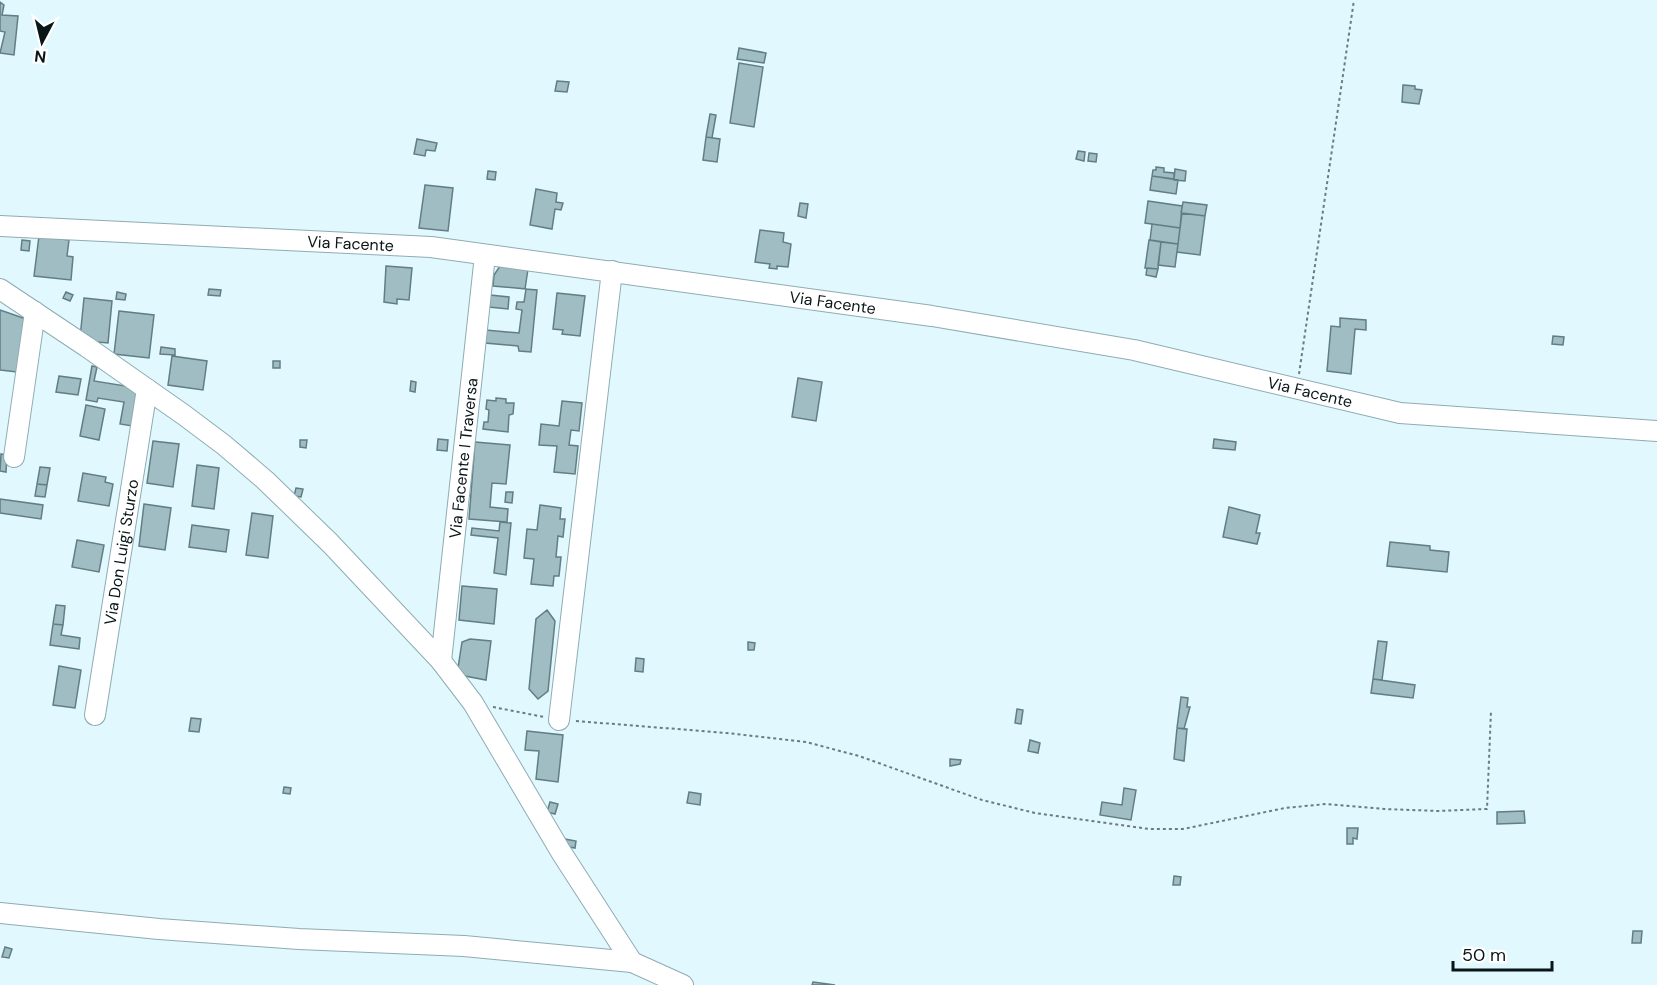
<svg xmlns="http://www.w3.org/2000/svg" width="1657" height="985" viewBox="0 0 1657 985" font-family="'DM Sans',sans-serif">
<rect width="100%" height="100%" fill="#e0f8fe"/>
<!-- building -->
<path fill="#a0bdc4" stroke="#627e84" stroke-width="1.5" d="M0 2 4 5 2 15 18 16 14 55 0 53 5 32 0 31Z
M739 48 766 53 764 63 737 59Z
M739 63 763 67 754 127 730 123Z
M557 81 569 82 567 92 555 91Z
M1403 85 1415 86V89L1422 90 1419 104 1402 102Z
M710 114 716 115 712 138 706 137Z
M706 137 720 139 717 162 703 160Z
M417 139 437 143 435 151 426 150 425 156 414 154Z
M1078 151 1085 152 1084 161 1076 159Z
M1089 153 1097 154 1096 162 1088 161Z
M1156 167 1164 168V172L1174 173V179L1152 176 1153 170H1156Z
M1175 169 1186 171 1185 181 1174 180Z
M488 171 496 172 495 180 487 179Z
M1152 176 1178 180 1176 194 1150 190Z
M425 185 453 188 448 231 419 228Z
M536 189 557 193 556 202 563 203 561 210 555 209 552 229 530 225Z
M1148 201 1182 206 1180 228 1145 223Z
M1183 202 1207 205 1205 216 1181 213Z
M800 203 808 204 806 218 798 216Z
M1182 213 1205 216 1200 255 1177 252Z
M1152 224 1180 228 1178 244 1150 240Z
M760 230 784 233 783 242 791 244 788 267 777 266V269L769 268 770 264 755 262Z
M39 236 69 240 67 256 73 257 71 280 34 276Z
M22 240 30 241 29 251 21 250Z
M1149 240 1161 242 1158 269 1145 268Z
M1161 242 1178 244 1175 267 1158 265Z
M386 266 412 268 409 300 397 299V304L384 302Z
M500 266 528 269 525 289 537 290 531 352 519 351 518 346 485 343 486 330 519 333 522 310 516 309 517 302H524L526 289 493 286 494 275Z
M1147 268 1158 269 1156 277 1146 275Z
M209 289 221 290 220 296 208 295Z
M66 292 73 295 70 301 63 298Z
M117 292 126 294 125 300 116 299Z
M557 293 585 296 580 336 562 334 563 330 553 329Z
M490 295 509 297 508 309 489 307Z
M84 298 112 301 108 343 98 342 97 349 80 338Z
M0 310 26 319 17 372 0 370Z
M119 311 154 315 149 358 114 354Z
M1340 318 1366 320V330L1355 329 1351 374 1327 371 1331 326 1340 327Z
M1553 336 1564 337 1563 345 1552 344Z
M161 347 175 349V355L160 354Z
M172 356 207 361 203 390 168 385Z
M273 361H280V368H273Z
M92 366 97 367 94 381 138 388 132 426 120 424 124 402 98 398 97 402 86 400Z
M59 376 81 379 78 395 56 392Z
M798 378 822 382 816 421 792 417Z
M411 381 416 382 415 392 410 391Z
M496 398 506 399V403H514L513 414 509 415 508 432 483 429 484 422H488L489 410 486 409 487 400 496 401Z
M562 401 582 403 579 431 571 430 569 445 578 446 575 474 554 472 557 446 539 445 541 424 559 426Z
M86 405 105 409 99 440 80 436Z
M438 439 448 440 447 451 437 450Z
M1214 439 1236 442 1235 450 1213 448Z
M300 440H307L306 448 300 447Z
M153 441 179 444 173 487 147 483Z
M475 442 510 445 506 484 492 483 490 507 508 509 507 522 469 519Z
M1 454 7 455 6 472 0 471Z
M197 465 219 468 214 509 192 506Z
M40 467 50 468 47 485 37 484Z
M83 473 106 477 105 482 113 484 109 506 78 501Z
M37 484 47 485 45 497 35 496Z
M296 488 303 489 301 497 294 496Z
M506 492H513L512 503 505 502Z
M0 499 43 505 41 519 0 513Z
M144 504 171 508 165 550 139 546Z
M540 505 561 508 560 519H565L563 537 558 536 556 557H561L559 576H554L553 586 531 584 534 559 524 558 527 529 537 530Z
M1229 507 1260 515 1256 533H1260L1257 544 1223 537Z
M252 513 273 516 268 558 246 555Z
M500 522 511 523 506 575 494 573 498 538 471 535 472 528 499 531Z
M192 525 229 530 226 552 189 547Z
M77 540 104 545 99 572 72 567Z
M1390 542 1430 546V550L1449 552 1447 572 1387 566Z
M462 586 497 589 494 624 459 620Z
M56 605 65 606 63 625 53 624Z
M547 610 555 621 548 691 538 699 529 689 536 619Z
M53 624 63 625 61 635 80 638 79 649 50 645Z
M470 639 491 641 486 680 465 676 458 668 462 642Z
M1378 641 1387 642 1382 680 1373 679Z
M748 642 755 643 754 650H748Z
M636 658 644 659 643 672 635 671Z
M59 666 81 670 75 708 53 705Z
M1373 679 1415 685 1413 698 1371 693Z
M1181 697 1188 698 1187 707H1190L1184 729 1177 728Z
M1017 709 1023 710 1021 724 1015 723Z
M191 718 201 719 199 732 189 731Z
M1177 728 1187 729 1184 761 1174 759Z
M527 731 563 735 558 782 536 779 539 751 525 750Z
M1030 740 1040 743 1038 753 1028 751Z
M950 759 961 760 960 764 950 766Z
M284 787 291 788 290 794 283 793Z
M1124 788 1136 790 1131 820 1100 815 1102 802 1122 805Z
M689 792 701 794 700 805 687 803Z
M550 802 558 804 555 814 547 812Z
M1524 811 1525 823 1497 824V812Z
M1347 828H1358L1357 839 1353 838V844H1347Z
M565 839 576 841 575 848 564 846Z
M1174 876 1181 877 1180 885H1173Z
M1633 931H1642L1641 943H1632Z
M5 947 12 949 9 958 2 957Z
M813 982 835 985H812Z"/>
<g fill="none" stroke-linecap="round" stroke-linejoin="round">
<!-- minor casing -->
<g stroke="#8facb3" stroke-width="22">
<g id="minor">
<path id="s1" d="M0 226 431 247 932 316 1134 350 1400 413 1657 431"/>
<path d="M0 289 87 347 184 415 224 445 265 480 330 543 441 661 473 703 561 852 632 962 683 985"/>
<path d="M14 457 35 312"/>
<path id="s2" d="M441 661 485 255"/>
<path id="s3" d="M95 715 147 389"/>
<path d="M559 720 612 271"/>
<path d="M0 913 159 929 299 939 464 946 632 962"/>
</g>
</g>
<!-- path -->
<path stroke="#6b7c7f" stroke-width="2" stroke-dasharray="3 3" stroke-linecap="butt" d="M1299 374 1354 0
M493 707 544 717
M576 721 727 733 806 742 859 756 982 800 1035 813 1149 829H1183L1285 808 1326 804 1384 809 1439 811 1487 809 1491 711"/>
<!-- minor -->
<use href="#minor" stroke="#fff" stroke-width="20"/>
</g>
<g text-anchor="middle" stroke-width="4.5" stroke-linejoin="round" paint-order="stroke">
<!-- street labels -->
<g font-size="16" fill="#0a1517" stroke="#fff">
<text dy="6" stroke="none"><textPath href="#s1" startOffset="351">Via Facente</textPath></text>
<text dy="6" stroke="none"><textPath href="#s1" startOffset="837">Via Facente</textPath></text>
<text dy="6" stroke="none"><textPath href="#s1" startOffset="1323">Via Facente</textPath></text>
<text dy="6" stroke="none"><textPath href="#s2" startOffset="204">Via Facente I Traversa</textPath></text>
<text dy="6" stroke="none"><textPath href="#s3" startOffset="165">Via Don Luigi Sturzo</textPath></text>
</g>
</g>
<!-- north arrow -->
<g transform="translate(42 42) rotate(187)" stroke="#ffffff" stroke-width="4.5" paint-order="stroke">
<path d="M0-4.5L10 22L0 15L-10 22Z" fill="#0a1517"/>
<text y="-9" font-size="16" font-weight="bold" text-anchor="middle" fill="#0a1517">N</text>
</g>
<!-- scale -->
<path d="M1453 961v9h99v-9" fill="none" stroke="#0a1517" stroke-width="3"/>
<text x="1462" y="961" font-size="18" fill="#0a1517" stroke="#ffffff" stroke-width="4.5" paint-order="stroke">50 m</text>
</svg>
